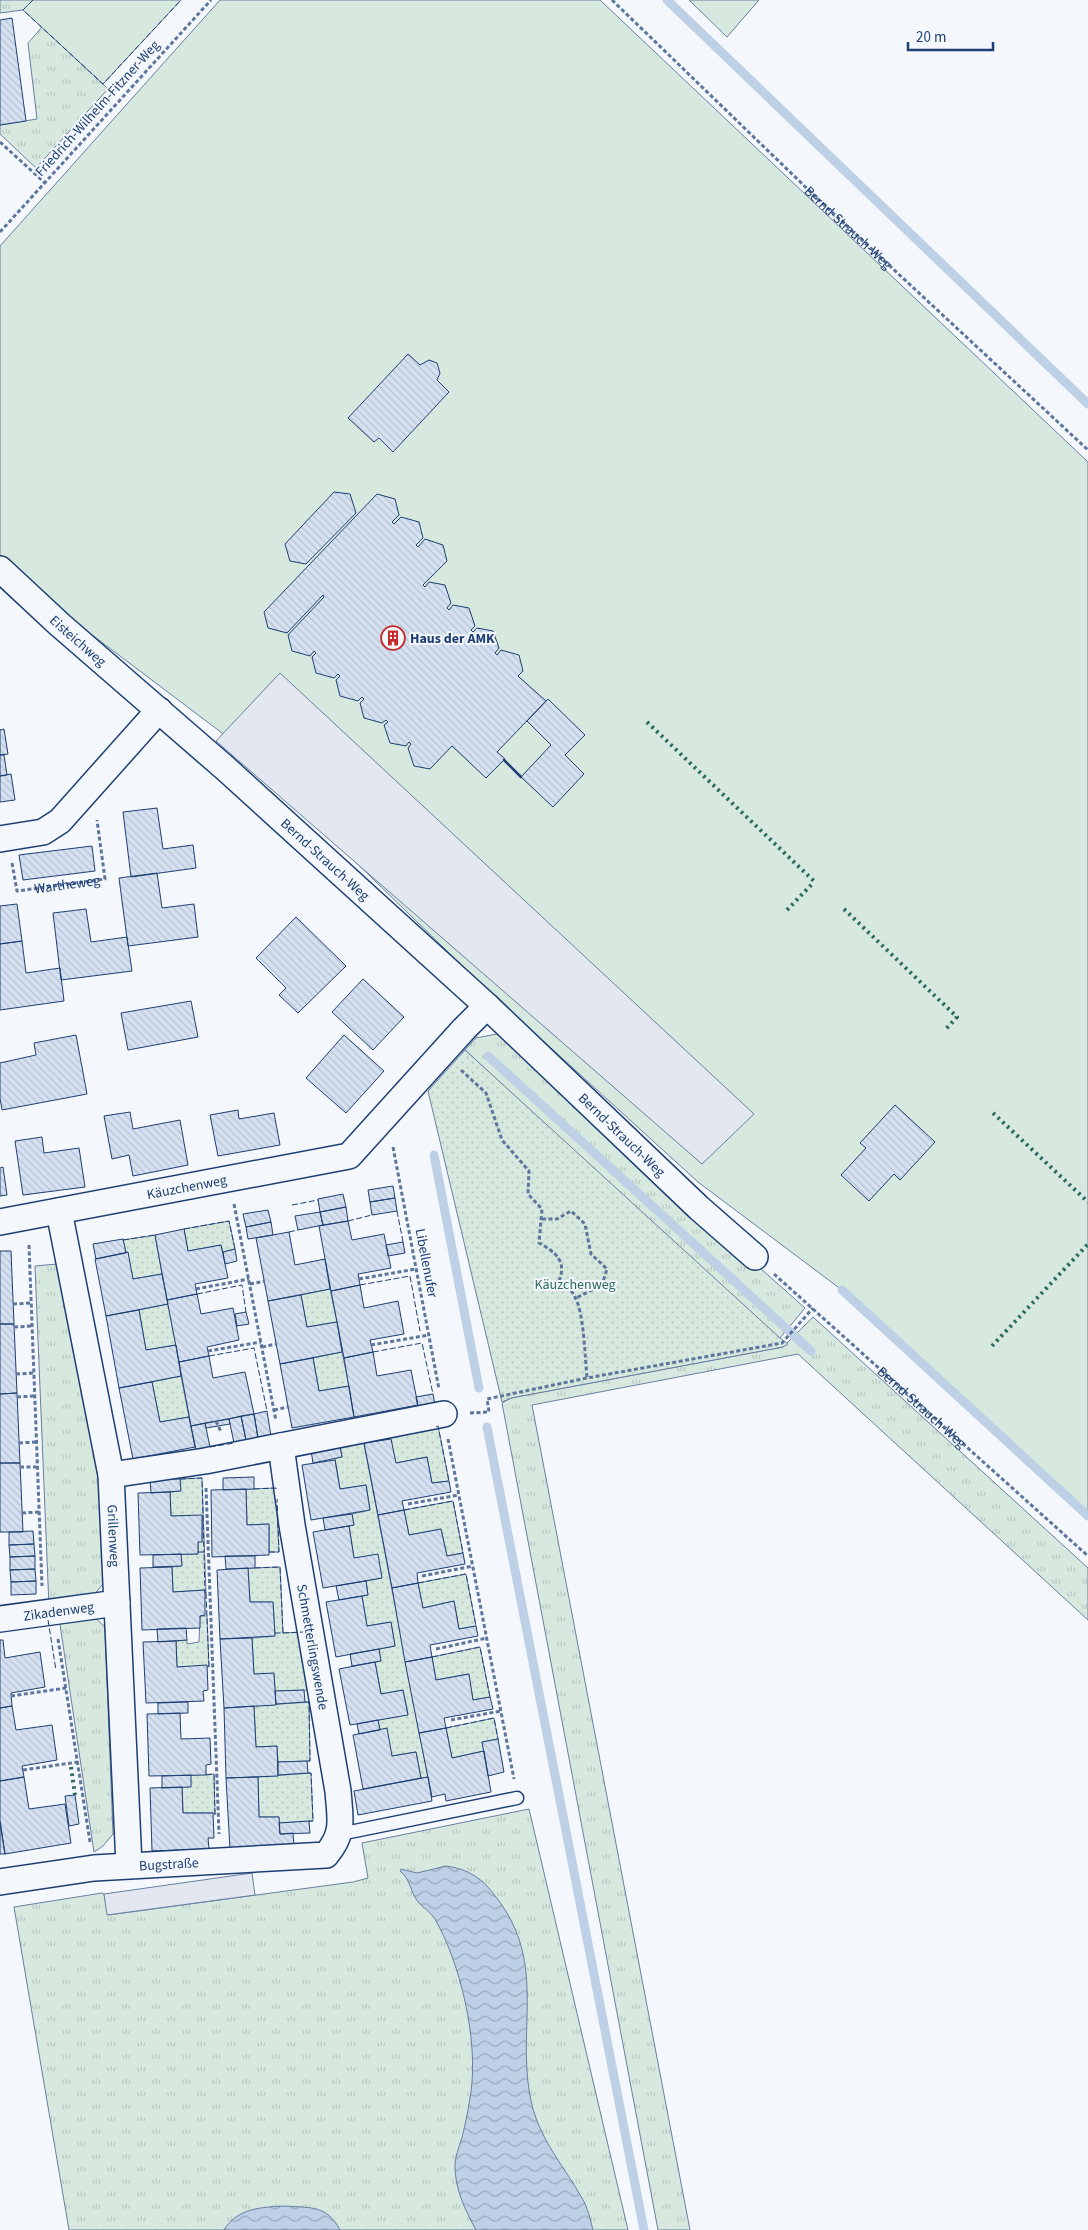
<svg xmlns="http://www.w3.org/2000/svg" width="1088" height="2230" viewBox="0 0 1088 2230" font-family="'Source Sans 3',sans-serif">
<defs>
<pattern id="grass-tufts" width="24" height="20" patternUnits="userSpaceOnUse" patternTransform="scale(1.25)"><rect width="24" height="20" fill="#d7e8df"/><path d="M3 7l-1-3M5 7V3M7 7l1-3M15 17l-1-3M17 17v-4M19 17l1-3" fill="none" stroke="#b8c8c3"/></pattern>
<pattern id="park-dots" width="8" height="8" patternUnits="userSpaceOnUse" patternTransform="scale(1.25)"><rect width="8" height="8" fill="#d7e8df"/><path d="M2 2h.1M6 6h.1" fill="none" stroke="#b8c8c3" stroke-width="1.8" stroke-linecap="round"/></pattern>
<pattern id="water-waves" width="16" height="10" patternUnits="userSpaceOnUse" patternTransform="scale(1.25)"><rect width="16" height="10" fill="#bed0e5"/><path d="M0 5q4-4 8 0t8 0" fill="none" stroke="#9aaabe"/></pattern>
<pattern id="building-back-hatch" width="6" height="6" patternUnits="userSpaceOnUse" patternTransform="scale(1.25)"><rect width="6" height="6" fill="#d5e0f0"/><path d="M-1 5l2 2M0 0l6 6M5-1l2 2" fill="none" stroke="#b6c1d1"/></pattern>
</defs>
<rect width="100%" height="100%" fill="#f4f7fb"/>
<!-- grass -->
<path fill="url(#grass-tufts)" stroke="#687fa3" d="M0 0H33L23 10 0 13Z
M42 27 108 89 36 168 0 134V125L37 119 28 43Z
M497 1034 805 1308 780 1338 656 1362 507 1089 465 1050 476 1038Z
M57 1264 100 1487 103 1584 89 1601 49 1607 35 1266Z
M813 1317 1088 1568V1620L798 1354 532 1405 690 2230H658L502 1403 511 1398 783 1347Z
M90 1613 105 1627 113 1834 103 1846 94 1852 59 1618Z
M529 1809 628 2230H69L14 1907 102 1893 104 1894 108 1915 353 1882 368 1878 362 1843Z"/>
<!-- park -->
<path fill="url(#park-dots)" stroke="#687fa3" d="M465 1050 780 1338 788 1344 783 1347 511 1398 502 1402 428 1091Z
M229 1221 235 1249 223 1252 221 1245 188 1251 184 1229Z
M155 1235 162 1274 133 1279 123 1240Z
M330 1289 337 1322 307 1327 301 1295Z
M168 1304 176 1345 146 1350 139 1310Z
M342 1352 349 1386 319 1391 313 1358Z
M181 1376 189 1417 160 1422 152 1382Z
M438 1426 449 1481 432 1483 427 1457 396 1463 390 1439 364 1444 428 1777 421 1778 416 1752 392 1756 380 1730 378 1720 408 1714 403 1690 381 1694 375 1662 381 1661 379 1649 395 1646 391 1622 367 1626 362 1596 368 1595 366 1581 382 1578 354 1558 349 1526 354 1525 352 1514 370 1510 366 1485 340 1489 335 1458 342 1457 340 1446Z
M202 1478 206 1593 204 1590 173 1592 172 1567 181 1566V1554H198V1542L202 1541V1516H171L170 1492 180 1491V1479Z
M276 1488 279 1552H269V1524L247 1525 246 1489Z
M453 1501 463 1553 447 1556 441 1529 409 1535 404 1510Z
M280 1567 283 1633 303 1632 309 1690 275 1691 274 1674H254L252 1638 275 1636 273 1602H250L248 1568Z
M466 1574 476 1626 459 1629 454 1601 423 1608 418 1583Z
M200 1616H207L209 1667H177L176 1641 187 1640V1644L199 1642Z
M480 1647 490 1697 473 1700 468 1674 436 1680 432 1657Z
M309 1702 310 1761 278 1762 277 1746 256 1747 254 1706Z
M494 1718 498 1739 482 1742 484 1751 452 1758 446 1728Z
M311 1773 313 1821 279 1823V1817H259L258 1777Z
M214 1774 215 1815 213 1813H183L182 1787 191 1775Z"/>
<!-- pitch -->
<path fill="#d7e8df" stroke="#687fa3" d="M33 0H181L103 84 23 10Z
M220 0H600L1088 462V1516L842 1290 698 1182 484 987 226 736 67 616 0 557V246Z
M689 0H759L727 37Z"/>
<!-- parking -->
<path fill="#e3e8f0" stroke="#687fa3" d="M280 673 754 1114 702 1164 216 741Z
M252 1873 255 1895 107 1915 104 1894Z"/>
<!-- water -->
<path fill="url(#water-waves)" stroke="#687fa3" d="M446 1866C469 1869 483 1879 496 1897 550 1966 513 2033 533 2109 542 2142 565 2168 582 2198 588 2208 590 2219 593 2230H476C465 2210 455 2189 455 2166 455 2154 462 2141 464 2129 467 2117 469 2104 471 2092 478 2039 461 1965 435 1919 431 1913 424 1908 419 1903 410 1893 411 1879 400 1871L401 1869 417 1873Z
M286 2206C311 2208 327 2205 340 2230H224C237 2208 262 2207 286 2206Z"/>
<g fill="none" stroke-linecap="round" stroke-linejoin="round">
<!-- stream -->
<path stroke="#bed0e5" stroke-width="9" d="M667 0 1088 404
M488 1056 811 1351
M434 1155 479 1388
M842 1290 1088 1516
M487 1427 644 2230"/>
</g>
<!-- building -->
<path fill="url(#building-back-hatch)" stroke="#1d3f73" d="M12 18 26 121 0 125V20Z
M408 354 420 365 429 360 437 363 440 373 437 380 449 392 393 452 379 438 374 442 348 418Z
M334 492 350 494 356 513 306 564 290 561 285 544Z
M377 494 395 499 399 515 392 522 394 524 401 517 419 522 423 538 416 545 418 547 425 539 443 545 447 561 423 585 425 587 429 582 445 585 451 603 447 608 449 610 453 605 469 608 475 626 471 630 473 632 477 628 493 631 499 648 495 653 497 655 501 650 519 655 523 671 518 676 546 701 497 752 505 759 486 778 452 746 430 769 414 766 408 748 411 744 409 742 406 746 390 743 384 725 388 722 386 720 382 723 364 718 360 703 364 699 362 697 358 701 340 696 336 680 340 676 338 674 334 678 316 673 312 657 316 653 314 651 310 656 292 651 288 635 324 597 323 595 287 633 268 628 264 612Z
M548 699 585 735 565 755 584 774 553 807 521 777 551 745 527 721Z
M4 729 8 754 0 755V730Z
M0 755H4L7 775 0 776Z
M11 774 15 800 0 802V776Z
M157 808 163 849 193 845 196 868 131 877 123 812Z
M92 846 95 871 23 880 19 855Z
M157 873 162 908 194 904 198 937 128 946 119 878Z
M17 904 22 941 0 944V906Z
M86 909 91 942 127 937 132 971 61 980 53 913Z
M296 917 346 966 298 1013 279 995 286 988 256 958Z
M22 941 26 973 60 968 64 1001 0 1010V944Z
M363 979 404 1017 373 1050 332 1012Z
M191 1001 198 1037 128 1050 121 1013Z
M76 1035 87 1094 2 1110 0 1098V1063L36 1055 34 1043Z
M344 1035 384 1071 346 1113 306 1078Z
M895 1105 935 1142 900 1180 894 1174 869 1201 841 1175 866 1148 860 1143Z
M238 1110 239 1119 274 1113 280 1145 218 1156 210 1115Z
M130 1112 133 1129 180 1120 188 1165 133 1176 129 1155 112 1159 104 1116Z
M42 1137 44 1153 79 1148 85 1187 23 1195 15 1141Z
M3 1167 7 1195 0 1196V1168Z
M393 1186 395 1198 370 1202 368 1190Z
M343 1194 346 1207 320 1212 318 1199Z
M395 1198 397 1211 372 1215 370 1202Z
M346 1207 348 1221 323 1225 320 1212Z
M268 1210 271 1222 246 1227 243 1214Z
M320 1212 323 1225 298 1230 295 1216Z
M348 1221 352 1240 384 1234 391 1268 358 1274 360 1285 331 1291 319 1226Z
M271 1222 273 1235 248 1239 246 1227Z
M184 1229 188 1251 221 1245 228 1278 195 1284 197 1294 167 1300 155 1235Z
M289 1232 295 1265 325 1259 330 1289 268 1301 256 1238Z
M123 1239 126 1253 96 1259 93 1244Z
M403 1242 405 1253 388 1256 386 1245Z
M235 1249 237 1261 225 1264 223 1252Z
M0 1251H11L14 1324H0Z
M128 1252 133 1279 162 1274 168 1304 106 1316 95 1259Z
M360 1285 364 1308 398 1301 404 1334 370 1340 373 1352 344 1358 331 1291Z
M197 1294 201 1314 233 1308 239 1340 207 1347 209 1356 179 1362 167 1300Z
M301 1295 307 1327 337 1322 342 1352 280 1364 268 1301Z
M139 1310 146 1350 176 1345 181 1376 119 1388 106 1316Z
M246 1312 249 1324 237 1326 235 1314Z
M0 1324H14L17 1393 0 1394Z
M373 1352 377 1376 411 1370 418 1405 354 1417 344 1358Z
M209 1356 213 1378 245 1372 254 1414 191 1426 179 1362Z
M313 1358 319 1391 349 1386 354 1417 292 1428 280 1364Z
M152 1382 160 1422 189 1417 195 1447 133 1459 119 1388Z
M17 1393 20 1463H0V1394Z
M433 1394 435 1405 418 1408 416 1397Z
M267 1411 271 1436 258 1438 254 1414Z
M254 1414 258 1438 246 1440 241 1416Z
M241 1416 246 1440 234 1443 229 1419Z
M229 1419 230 1424 206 1428 205 1423Z
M205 1423 210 1447 196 1450 191 1426Z
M391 1439 396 1463 427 1457 432 1483 449 1481 451 1492 402 1501 404 1510 378 1515 364 1443Z
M340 1446 342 1457 313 1463 311 1450Z
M335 1460 340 1489 366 1485 370 1510 311 1520 302 1465Z
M0 1463H20L23 1532H0Z
M254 1477V1489L223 1490V1478Z
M150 1479H180L181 1491 151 1493Z
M246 1489 247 1525 269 1524V1555L212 1557 211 1490Z
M170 1492 171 1516 202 1515V1542H198V1554L140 1555 138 1493Z
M404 1510 409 1535 441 1529 447 1556 463 1553 465 1564 417 1573 418 1583 392 1588 378 1515Z
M352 1514 354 1525 325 1530 323 1518Z
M349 1526 354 1558 378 1554 382 1578 323 1588 313 1532Z
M33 1531 34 1544 9 1545V1532Z
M34 1544 35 1556 10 1557 9 1545Z
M181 1554 182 1566 153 1567V1555Z
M35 1556V1569L10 1570V1557Z
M225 1556H255V1568L226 1569Z
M172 1567 173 1592 205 1590V1615L200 1616V1628L142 1630 140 1568Z
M248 1568 250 1602H273L275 1636 220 1639 217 1570Z
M35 1569 36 1581 11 1582 10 1570Z
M36 1581V1594L11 1595V1582Z
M366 1581 368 1595 339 1600 336 1586Z
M418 1583 423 1608 454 1601 459 1629 476 1626 478 1636 430 1645 432 1657 405 1662 392 1588Z
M362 1596 367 1626 391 1622 395 1646 336 1657 326 1602Z
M186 1628 187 1640 158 1642 157 1629Z
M252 1638 254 1674 274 1673 276 1705 224 1708 220 1639Z
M0 1640H3L5 1658 40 1652 45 1687 11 1693 12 1706 0 1708Z
M176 1641 177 1667 207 1665 208 1690 203 1691 204 1701 146 1703 143 1642Z
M379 1649 381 1661 352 1666 350 1654Z
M432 1657 436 1680 469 1674 473 1700 490 1697 493 1709 444 1718 446 1728 419 1733 405 1662Z
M375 1662 381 1694 403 1690 408 1715 350 1725 339 1669Z
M304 1690 305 1702 276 1704 275 1691Z
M188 1702V1713L158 1714V1703Z
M12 1706 16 1730 52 1725 57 1760 22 1766 24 1777 0 1781V1708Z
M254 1706 256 1747 277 1746 278 1776 226 1778 224 1708Z
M180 1713 181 1739 210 1738 211 1764 206 1765V1775L149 1776 147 1714Z
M378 1720 380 1730 359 1734 357 1724Z
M387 1728 392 1756 416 1752 421 1778 363 1789 353 1735Z
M446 1728 452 1758 484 1751 491 1792 446 1801 445 1794 432 1797 419 1733Z
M498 1739 504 1772 488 1776 482 1742Z
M307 1761 308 1773 278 1775V1762Z
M191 1775V1787L162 1788V1776Z
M24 1777 29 1809 65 1804 71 1843 5 1854 0 1820V1781Z
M258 1777 259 1817H279L280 1834 293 1833 294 1846 230 1849 226 1778Z
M428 1777 432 1801 358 1815 354 1791Z
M182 1787 183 1813H213L214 1838H208L209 1849 152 1851 150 1788Z
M75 1795 79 1824 69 1826 65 1796Z
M309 1821 310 1833 280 1834 279 1823Z
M0 1823 5 1854H0Z"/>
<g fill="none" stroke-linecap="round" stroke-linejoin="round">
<!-- lane casing -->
<g stroke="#1d3f73" stroke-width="15">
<path id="lane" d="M340 1834 517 1798"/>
</g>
<!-- street casing -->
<g stroke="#1d3f73" stroke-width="28">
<g id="street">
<path id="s4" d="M0 569 59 624 225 768 487 1006 699 1208 755 1257"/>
<path d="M0 839 43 832 60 821 159 710"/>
<path id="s5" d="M59 1211 111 1475 129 1865"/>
<path id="s6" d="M0 1222 349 1156 464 1029 487 1006"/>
<path d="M111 1475 205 1461 444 1414"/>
<path id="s7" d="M0 1619 117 1603"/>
<path id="s8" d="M0 1882 94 1868 326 1855C345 1833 340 1819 338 1791L292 1525 281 1446"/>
</g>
</g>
<!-- path -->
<g stroke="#5e769c" stroke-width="3" stroke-dasharray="4 2.5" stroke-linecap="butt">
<path id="s1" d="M612 0 821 202 1088 450"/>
<path d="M0 142 45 183"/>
<path d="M0 232 211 0"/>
<path id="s2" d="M12 863 17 891 105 879 97 820"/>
<path d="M461 1070 486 1093 502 1140 529 1171 528 1194 542 1209 539 1243C556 1252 567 1262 559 1281 565 1285 572 1290 575 1297 584 1313 585 1358 587 1378"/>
<path d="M393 1147 439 1389"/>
<path d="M234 1204 276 1421"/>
<path d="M542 1219H557L571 1211 585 1224 591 1254 607 1269 602 1285 576 1298"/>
<path d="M29 1245 42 1586"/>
<path id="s3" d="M774 1274 1088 1556"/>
<path d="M359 1279 416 1269"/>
<path d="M250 1284 265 1281"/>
<path d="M196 1289 249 1279"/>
<path d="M13 1304 31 1303"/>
<path d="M14 1327 32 1326"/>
<path d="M371 1345 429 1335"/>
<path d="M262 1347 276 1344"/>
<path d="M208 1351 261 1342"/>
<path d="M16 1374 34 1373"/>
<path d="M17 1397 34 1396"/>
<path d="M274 1410 288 1407"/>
<path d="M470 1413 489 1412 487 1399 587 1378 782 1343 813 1308"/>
<path d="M216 1421 221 1432"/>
<path d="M448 1439 514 1779"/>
<path d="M19 1443 36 1442"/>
<path d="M20 1467H37"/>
<path d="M206 1488 219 1834"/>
<path d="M408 1504 459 1495"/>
<path d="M22 1513 39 1512"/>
<path d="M422 1576 473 1566"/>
<path d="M58 1639 90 1842"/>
<path d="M436 1649 487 1638"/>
<path d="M11 1696 66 1688"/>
<path d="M451 1720 501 1711"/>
<path d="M23 1770 78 1762"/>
</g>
<!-- lane -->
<use href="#lane" stroke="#f4f7fb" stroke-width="12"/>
<!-- street -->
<use href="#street" stroke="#f4f7fb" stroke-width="25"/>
<!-- hedge -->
<path stroke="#2c6c60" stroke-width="4" stroke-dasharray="2.5 4" stroke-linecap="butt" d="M647 722 816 883
M844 909 957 1017 945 1030
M787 910 814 882
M993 1113 1088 1202
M992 1346 1088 1244
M71 1767 75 1795"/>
<!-- fence -->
<path stroke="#1d3f73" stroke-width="1" stroke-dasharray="6 2.5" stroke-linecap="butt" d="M33 0 23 10 103 84 181 0
M292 1205 318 1200
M397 1211 403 1242
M348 1221 372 1215
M184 1229 229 1221 235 1249
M289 1232 298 1230
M123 1240 155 1235
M360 1285 410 1276 420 1331
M197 1294 242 1285 246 1312
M373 1352 422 1343 433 1394
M209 1356 254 1348 267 1411
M436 1427 438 1426 449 1481
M210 1447 234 1443
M180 1479 202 1478 204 1552
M254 1489 276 1488V1491
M404 1510 453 1501 463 1553
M198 1552H204L205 1593
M269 1552H279L277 1499
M255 1568 280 1567 283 1633H275
M418 1583 466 1574 476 1626
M206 1593 209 1667H207
M48 1620 56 1670
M283 1633 303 1632
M432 1657 480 1647 490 1697
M305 1702H309L310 1761H307
M446 1728 494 1718 498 1739
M308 1773H311L313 1821H309
M206 1775 214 1774 215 1815H213"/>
<!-- wall -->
<path stroke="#1d3f73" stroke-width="2.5" d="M504 760 521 777"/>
</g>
<!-- icons -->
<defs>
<g id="building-ring" transform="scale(1.25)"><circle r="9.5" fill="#f4f7fb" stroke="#c62828" stroke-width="1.5"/><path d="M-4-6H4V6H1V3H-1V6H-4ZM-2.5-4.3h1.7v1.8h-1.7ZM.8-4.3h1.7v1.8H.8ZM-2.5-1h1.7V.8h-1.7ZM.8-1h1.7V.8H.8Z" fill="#c62828"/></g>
</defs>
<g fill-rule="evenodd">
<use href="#building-ring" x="393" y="638"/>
</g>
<g text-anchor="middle" stroke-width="4" stroke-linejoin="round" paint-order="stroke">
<!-- street labels -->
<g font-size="14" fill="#1d3f73" stroke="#f4f7fb">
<text transform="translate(97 108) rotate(-48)" y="5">Friedrich-Wilhelm-Fitzner-Weg</text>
<text dy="5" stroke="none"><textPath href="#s1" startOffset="328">Bernd-Strauch-Weg</textPath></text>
<text dy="5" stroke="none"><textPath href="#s4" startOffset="106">Eisteichweg</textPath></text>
<text dy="5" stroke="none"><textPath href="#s4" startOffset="436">Bernd-Strauch-Weg</textPath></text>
<text dy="5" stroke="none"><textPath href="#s2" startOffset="79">Wartheweg</textPath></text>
<text dy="5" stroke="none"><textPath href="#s4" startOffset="841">Bernd-Strauch-Weg</textPath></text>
<text dy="5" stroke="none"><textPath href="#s6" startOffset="190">Käuzchenweg</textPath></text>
<text transform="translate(427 1263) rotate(79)" y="5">Libellenufer</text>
<text dy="5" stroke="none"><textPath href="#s3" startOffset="199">Bernd-Strauch-Weg</textPath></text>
<text dy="5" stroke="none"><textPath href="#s5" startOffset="330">Grillenweg</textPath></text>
<text dy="5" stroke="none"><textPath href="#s7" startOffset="59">Zikadenweg</textPath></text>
<text transform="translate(313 1647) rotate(80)" y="5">Schmetterlingswende</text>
<text dy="5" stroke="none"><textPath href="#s8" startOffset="170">Bugstraße</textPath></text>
</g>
<!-- poi labels -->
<g font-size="14" font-weight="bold" fill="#1d3f73" stroke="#f4f7fb" text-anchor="start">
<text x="410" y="643">Haus der AMK</text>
</g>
<!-- park labels -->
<g font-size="14" fill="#2c6c60" stroke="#f4f7fb">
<text x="575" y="1289">Käuzchenweg</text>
</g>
</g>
<!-- scale -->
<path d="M908 42v8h85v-8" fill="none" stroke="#1d3f73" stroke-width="2.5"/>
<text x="916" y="42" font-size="15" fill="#1d3f73" stroke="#f4f7fb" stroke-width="4" paint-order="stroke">20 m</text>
</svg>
